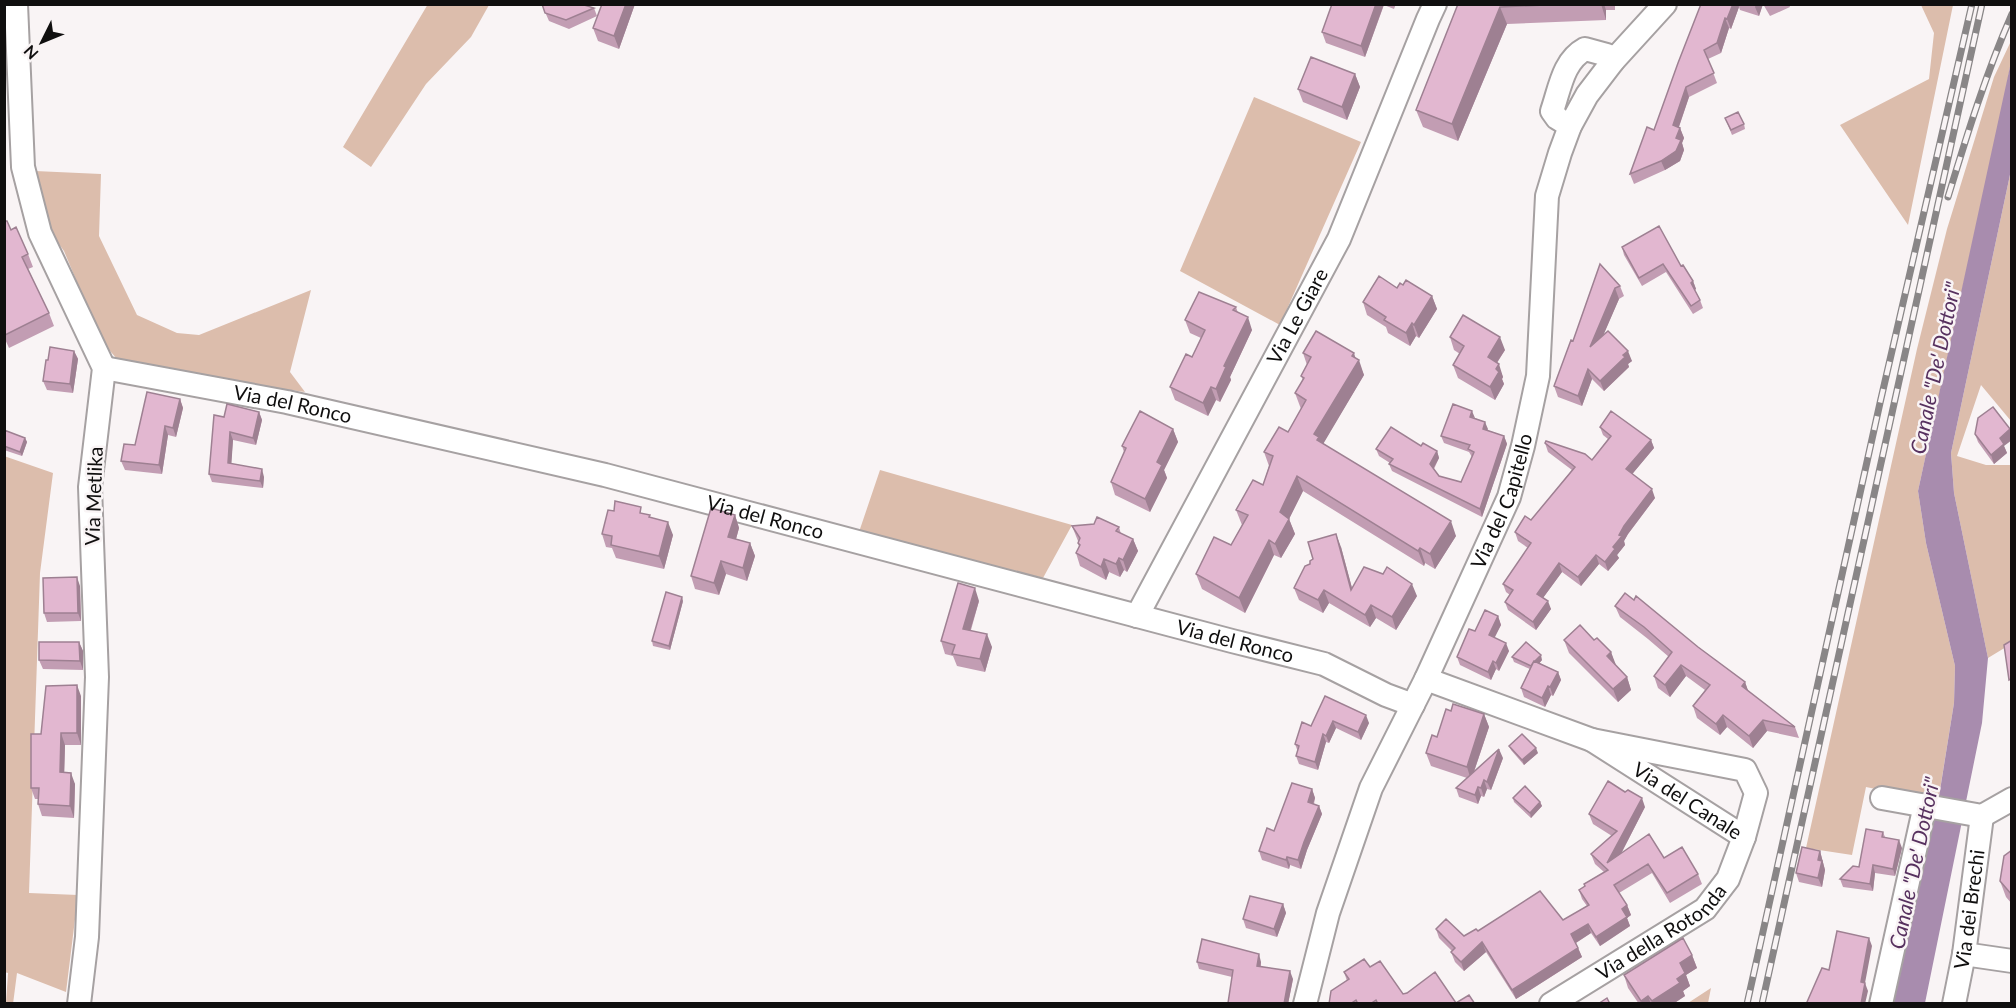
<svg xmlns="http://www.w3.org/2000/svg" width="2016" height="1008" viewBox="0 0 2016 1008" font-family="Lato,sans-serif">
<rect width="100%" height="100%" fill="#f9f4f5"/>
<!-- green -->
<path fill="#dcbdac" d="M428 4 489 5 471 37 426 84 371 167 343 147Z
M1921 5H1953L1908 225 1840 125 1929 79 1934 33Z
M2011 41V62L2003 104 1918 491 1926 543 1955 666 1954 703 1938 802 1866 787 1852 855 1806 848 1917 349 1947 229 1994 77Z
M1254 97 1361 142 1280 325 1180 271Z
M2011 170V421L1981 385 1957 456 1986 465H2011V644L1988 658 1954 493 1951 453Z
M35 171 101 174 99 236 137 315 177 333 199 335 311 290 290 372 305 392 136 368 118 360 102 342 64 251 48 229Z
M4 456 53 473 40 573 29 893 78 895 66 992 17 973 13 1004 6 1003 8 973 4 972Z
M880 470 1072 525 1043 578 859 532Z
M1711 988 1708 1003H1688Z"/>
<!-- water -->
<path fill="#a88cae" d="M2011 62V170L1951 453 1954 493 1988 658 1982 723 1925 1003 1891 1004 1937 809 1954 703 1955 666 1926 543 1918 491Z"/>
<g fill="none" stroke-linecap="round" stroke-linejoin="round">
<!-- minor casing -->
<g stroke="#a6a1a2" stroke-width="26">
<g id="minor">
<path d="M16 4 23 167 40 233 104 368 90 487 97 677 87 937 79 1004"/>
<path d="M1570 126 1557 118 1552 111C1560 88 1563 61 1585 49L1607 55 1613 61"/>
<path id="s1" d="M104 368 287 402 605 475 1232 641 1324 664 1386 695 1413 705"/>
<path id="s2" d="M1137 616 1339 239 1428 19 1435 4"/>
<path id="s3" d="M1426 679 1592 740 1744 837"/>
<path d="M1882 798 1982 816 2012 799"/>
<path d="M1964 954 2012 961"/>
<path id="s4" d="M1305 1004 1328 913 1371 788 1426 679 1509 497 1523 446 1538 376 1547 196 1560 153 1570 126 1587 95 1613 61 1665 4"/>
<path id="s5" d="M1551 1004 1705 909 1728 879 1744 837 1756 793 1745 770 1592 740"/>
<path d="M1881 1004 1925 805"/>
<path id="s6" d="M1954 1004 1964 954 1982 816"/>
</g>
</g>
<!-- minor -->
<use href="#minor" stroke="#fff" stroke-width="22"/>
<!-- rail casing -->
<g stroke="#898687" stroke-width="7">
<path id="rail" d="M1948 197C1967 135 1986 73 2012 14
M1747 1004 1880 403 1972 4
M1762 1004 1982 4"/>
</g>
<!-- rail -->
<use href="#rail" stroke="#f9f4f5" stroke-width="4.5" stroke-dasharray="14" stroke-linecap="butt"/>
</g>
<!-- wall -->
<path fill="#c29db3" d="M635 4 619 49 598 41 593 28Z
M1332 4H1396L1394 9 1384 5 1365 57 1326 43 1322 32Z
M1458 4H1615V10H1606V20L1507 24 1458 141 1423 127 1416 110Z
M1701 4H1763L1759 16 1740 10 1739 7 1731 29 1729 28 1721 53 1708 59 1717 83 1689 97 1679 127 1680 128 1684 138 1682 143 1684 150 1680 161 1665 170 1634 184 1630 174 1654 130Z
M1763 4H1789L1790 7 1770 16Z
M542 5 594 8 597 16 569 29 549 21Z
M1355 74 1360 87 1347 120 1303 102 1298 89Z
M1725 118 1744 124 1745 129 1732 135Z
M4 221 28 254 33 267 28 269 49 313 54 326 9 348 4 337Z
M1622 247 1681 266 1693 281 1696 289 1695 290 1700 300 1703 308 1693 314 1666 272 1642 286 1624 255Z
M1600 264 1620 286 1624 296 1619 299 1603 335 1632 361 1628 364 1629 367 1604 391 1592 379 1582 406 1558 397 1554 386 1573 341Z
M1397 288 1432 296 1437 309 1419 338 1416 336 1410 346 1388 333 1386 327 1367 315 1363 302Z
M1236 307 1238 313 1252 330 1230 377 1231 380 1220 402 1216 400 1208 416 1175 400 1170 387 1192 357 1201 338 1190 333 1185 320Z
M1450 337 1505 350 1497 363 1503 377 1502 379 1504 384 1495 400 1458 378 1453 365 1460 354 1454 350Z
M74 351 78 359 73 393 47 390 43 381 48 360Z
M1303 353 1356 358 1364 375 1323 443 1456 536 1435 569 1425 563 1424 566 1303 491 1289 519 1295 534 1281 558 1274 555 1245 613 1202 589 1196 574 1231 545 1242 525 1236 510 1263 485 1269 466 1264 452 1288 432 1301 409 1295 393 1303 380 1301 376 1307 365Z
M180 399 183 408 176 437 168 435 162 474 125 470 121 461 135 445Z
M259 412 262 420 256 445 233 440 231 463 264 477 263 488 212 482 209 474 224 417Z
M1475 418 1485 422 1487 430 1504 436 1507 444 1482 517 1392 471 1389 464 1390 463 1379 456 1376 449 1421 446 1437 451 1439 458 1434 469 1439 476 1461 482 1472 457 1469 452 1444 443 1441 436Z
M1600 427 1651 440 1654 448 1632 474 1655 498 1628 534 1624 541 1625 545 1617 555 1619 558 1608 571 1599 564 1581 586 1562 572 1543 598 1551 609 1536 630 1508 610 1505 602 1510 595 1506 592 1503 584 1528 548 1518 541 1515 532 1531 520 1572 470 1548 452 1545 443 1592 460 1608 439 1603 435Z
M1173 429 1178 442 1164 470 1167 478 1150 512 1115 495 1111 482 1124 452 1122 446Z
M4 430 25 438 27 442 22 456 4 450Z
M1975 434 2004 446 2007 453 1994 464 1978 442Z
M644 514 650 518 673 535 664 569 616 558 612 548 606 547 602 534Z
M735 515 739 528 736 539 750 543 755 556 747 581 726 574 719 595 695 589 691 576Z
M1072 526 1119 527 1121 534 1133 539 1138 551 1127 572 1124 570 1120 577 1109 572 1106 580 1080 566 1076 553 1079 547 1078 543V541Z
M1341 547 1352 588 1417 596 1396 630 1376 618 1370 627 1329 603 1323 613 1299 600 1294 588 1310 564Z
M80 586 81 621 47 622 44 613Z
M683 601 670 650 653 646 652 641Z
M979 601 971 630 992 647 985 672 957 666 953 656 945 654 941 641Z
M1615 606 1698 647 1745 682 1748 691 1795 727 1799 738 1767 731 1753 748 1727 727 1720 735 1697 718 1693 706 1705 690 1686 676 1670 697 1658 688 1654 676 1669 657 1648 639 1620 617Z
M1498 616 1501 625 1494 637 1509 651 1499 671 1496 669 1491 680 1460 665 1457 657 1475 631Z
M1564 640H1594L1611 652 1615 665 1627 677 1631 690 1618 702 1569 653Z
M79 642 83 651V670L43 669 39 660Z
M1512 657 1542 660 1539 663 1558 672 1561 680 1553 696 1551 695 1545 707 1524 697 1521 688 1530 669 1514 662Z
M81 696V745H65L64 772 75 784 74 818 42 816 38 804V799H35L31 788 41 734Z
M1325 696 1369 723 1361 740 1336 728 1329 743 1326 742 1318 770 1299 764 1296 756 1298 752 1295 744 1311 726Z
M1451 711 1484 714 1489 727 1474 772 1503 758 1491 790 1487 789 1484 797 1481 796 1478 804 1459 797 1456 788 1467 778 1431 766 1426 753 1437 737Z
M1509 746 1538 753 1524 765 1511 750Z
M1312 789 1315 798 1314 804 1319 806 1322 814 1307 850 1301 869 1290 865 1289 869 1262 860 1259 851 1274 831Z
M1513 798 1540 802 1542 806 1531 818 1514 802Z
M1645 807 1621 854 1664 858 1698 874 1702 884 1670 903 1652 873 1619 893 1627 905 1631 915 1627 918 1630 926 1600 946 1591 933 1576 943 1582 957 1516 999 1486 952 1464 971 1455 962 1451 952 1452 951 1439 938 1436 929 1464 936 1478 931 1563 920 1587 906 1582 899 1579 890 1584 887V884L1604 872 1595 864 1591 854 1612 836 1593 824 1589 814Z
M1883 832 1885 837 1902 848 1895 876 1875 873 1873 891 1843 887 1840 879 1859 867Z
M2012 850V904L2006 897 2000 881Z
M1820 851 1825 870 1822 887 1799 882 1796 873Z
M1283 904 1286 913 1277 937 1246 928 1243 919Z
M1692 955 1697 968 1686 975 1690 986 1683 991 1685 996 1673 1004H1639L1628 988 1624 975Z
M1197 962H1261V966L1293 979 1288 1004H1228L1232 977 1199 969Z
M1370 967 1403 994 1456 1003 1475 1004H1329L1347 981 1344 972Z"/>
<!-- shaded-wall -->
<path fill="#9e8092" d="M626 4H635L619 49 614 36Z
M1376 4H1384L1365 57 1361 46Z
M1601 4H1604L1606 10V20Z
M1733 4H1738L1739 7 1731 29 1727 19Z
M1756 4H1763L1759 16 1755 7Z
M1500 7 1507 24 1458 141 1452 124Z
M1725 18 1729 28 1721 53 1717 43Z
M1355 74 1360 87 1347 120 1342 107Z
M1686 87 1689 97 1676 135 1673 125Z
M1680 128 1684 138 1682 143 1684 150 1680 161 1665 170 1661 161 1676 138Z
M1693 281 1696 289 1693 291 1691 283Z
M1615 288 1619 299 1594 357 1590 347Z
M1432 296 1437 309 1419 338 1414 325Z
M1248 317 1252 330 1230 377 1231 380 1220 402 1216 389 1224 366Z
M1412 323 1416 336 1410 346 1406 333Z
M1500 337 1505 350 1492 370 1488 357Z
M74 351 78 359 73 393 70 384Z
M1628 351 1632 361 1628 364 1629 367 1604 391 1600 381 1623 355Z
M1354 353 1357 363 1359 360 1364 375 1322 446 1314 434Z
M1499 364 1503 377 1502 379 1504 384 1495 400 1490 387 1496 369Z
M1588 369 1592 379 1582 406 1578 396Z
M1211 387 1216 400 1208 416 1203 403Z
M180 399 183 408 176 437 173 428Z
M1472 411 1475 418 1470 417Z
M259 412 262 420 256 445 253 438Z
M1485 422 1488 429 1485 436 1483 429Z
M165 426 168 435 162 474 159 465Z
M1173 429 1178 442 1164 470 1167 478 1150 512 1145 499 1157 462Z
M2010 429 2012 440 2004 446 2007 453 1994 464 1991 455 2000 438Z
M230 432 233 440 231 470 228 463Z
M1504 436 1507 444 1482 517 1480 509Z
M25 438 27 442 22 456 20 452Z
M1651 440 1654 448 1629 478 1626 469Z
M1437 451 1439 458 1432 471 1430 464Z
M262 469 264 477 263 488 260 481Z
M1297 476 1303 491 1289 519 1295 534 1281 558 1275 544 1280 512Z
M1652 489 1655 498 1628 534 1624 541 1625 545 1617 555 1619 558 1608 571 1605 562 1619 535 1624 526Z
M735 515 739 528 733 550 728 537Z
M1451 521 1456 536 1435 569 1430 554Z
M668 522 673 535 664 569 659 556Z
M1336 534 1341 547 1356 603 1351 590Z
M1133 539 1138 551 1127 572 1123 560Z
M1269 540 1274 555 1245 613 1239 598Z
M750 543 755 556 747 581 743 568Z
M1420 548 1425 563 1424 566 1418 551Z
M1596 555 1599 564 1581 586 1578 577Z
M1119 558 1124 570 1120 577 1116 564Z
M1104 559 1109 572 1106 580 1101 567Z
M721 561 726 574 719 595 714 583Z
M1559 563 1562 572 1540 602 1537 594Z
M77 577 80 586 81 621 78 613Z
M1412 584 1417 596 1396 630 1392 617Z
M975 588 979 601 967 641 963 629Z
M1324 590 1329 603 1323 613 1318 600Z
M682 597 683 601 670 650 669 646Z
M1548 601 1551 609 1536 630 1533 622Z
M1371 605 1376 618 1370 627 1365 615Z
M1498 616 1501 625 1492 643 1489 635Z
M987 634 992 647 985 672 980 659Z
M79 642 83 651V670L80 661Z
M1506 643 1509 651 1499 671 1496 663Z
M1611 652 1616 665 1607 656Z
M1541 655 1542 660 1533 671 1531 666Z
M1493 661 1496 669 1491 680 1488 672Z
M1681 665 1686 676 1670 697 1665 685Z
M1558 672 1561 680 1553 696 1550 687Z
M1627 677 1631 690 1618 702 1613 689Z
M1745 682 1749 693 1742 686Z
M77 685 81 696V745L77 733Z
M1548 686 1551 695 1545 707 1542 698Z
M1484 714 1489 727 1471 780 1467 767Z
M1366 715 1369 723 1361 740 1358 732Z
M1723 715 1727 727 1720 735 1716 724Z
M1763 720 1767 731 1753 748 1749 736Z
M1333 721 1336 728 1329 743 1326 736Z
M61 733 65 745 64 783 60 772Z
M1323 734 1326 742 1318 770 1315 762Z
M1536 748 1538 753 1524 765 1522 760Z
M1499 749 1503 758 1491 790 1487 782Z
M71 773 75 784 74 818 70 806Z
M1484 780 1487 789 1484 797 1481 788Z
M1478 787 1481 796 1478 804 1475 795Z
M1312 789 1315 798 1311 810 1308 802Z
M1642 798 1645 807 1611 873 1607 863Z
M1540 802 1542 806 1531 818 1530 813Z
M1319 806 1322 814 1307 850 1301 869 1298 860 1304 842Z
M1899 840 1902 848 1895 876 1893 869Z
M1820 851 1825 870 1822 887 1818 878V860Z
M1287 857 1290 865 1289 869 1286 860Z
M1873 865 1875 873 1873 891 1870 884Z
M1283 904 1286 913 1277 937 1274 929Z
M1627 905 1631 915 1627 918 1630 926 1600 946 1596 937 1622 909Z
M1588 924 1591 933 1574 944 1571 934Z
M1869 938 1872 946 1865 983 1868 991 1865 1004H1861V982Z
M1482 942 1486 952 1464 971 1461 962Z
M1578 948 1582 957 1516 999 1512 990Z
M1259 954 1261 962 1259 973 1257 966Z
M1692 955 1697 968 1686 975 1690 986 1683 991 1685 996 1673 1004H1653L1652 1001 1677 979 1680 963Z
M1290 971 1293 979 1288 1004H1284Z
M1648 996 1651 1004H1642L1641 1001Z"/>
<!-- building -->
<path fill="#e2b7d0" stroke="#9e8092" stroke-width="1.5" d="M542 4H581L594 8 566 20 545 13Z
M602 4H626L614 36 593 28Z
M1332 4H1376L1361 46 1322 32Z
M1458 4H1566L1500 7 1452 124 1416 110Z
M1701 4H1733L1727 19 1725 18 1717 43 1704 50 1714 73 1686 87 1673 125 1680 128 1676 138 1681 140 1676 151 1661 161 1630 174 1647 127 1654 130 1678 63Z
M1311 57 1355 74 1342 107 1298 89Z
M1738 112 1744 124 1731 130 1725 118Z
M4 221H7L11 230 16 227 28 254 22 257 49 313 5 335Z
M1659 226 1681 266 1683 265 1693 281 1691 283 1700 300 1691 306 1663 264 1639 278 1622 247Z
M1600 264 1620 286 1615 288 1590 347 1608 331 1628 351 1623 355 1625 357 1600 381 1588 369 1578 396 1554 386 1571 340 1573 341Z
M1379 276 1397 288 1400 283 1403 285 1406 280 1432 296 1414 325 1412 323 1406 333 1384 320 1386 317 1363 302Z
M1199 292 1236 307 1233 310 1248 317 1224 366 1226 367 1216 389 1211 387 1203 403 1170 387 1186 354 1192 357 1205 330 1185 320Z
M1463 315 1500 337 1488 357 1499 364 1496 369 1499 372 1490 387 1453 365 1464 346 1450 337Z
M1316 331 1354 353 1352 356 1359 360 1314 434 1319 437 1317 440 1451 521 1430 554 1420 548 1418 551 1297 476 1280 512 1289 519 1275 544 1269 540 1239 598 1196 574 1214 537 1231 545 1248 515 1236 510 1253 480 1263 485 1273 456 1264 452 1279 427 1288 432 1306 400 1295 393 1304 378 1301 376 1311 357 1303 353Z
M50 347 74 351 70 384 43 381 46 360H48Z
M147 392 180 399 173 428 165 426 159 465 121 461 124 444 135 445Z
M227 404 259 412 253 438 230 432 228 463 262 469 260 481 209 474 214 415 224 417Z
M1453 404 1472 411 1470 417 1485 422 1483 429 1504 436 1480 509 1389 464 1393 459 1376 449 1391 427 1421 446 1423 443 1437 451 1430 464 1439 476 1461 482 1474 452 1468 449 1470 445 1441 436Z
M1993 407 2010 429 2000 438 2004 444 1991 455 1975 434 1978 418Z
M1140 411 1173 429 1157 462 1162 465 1145 499 1111 482 1126 448 1122 446Z
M1611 411 1651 440 1626 469 1652 489 1624 526 1619 535 1622 536 1613 547 1615 549 1605 562 1596 555 1578 577 1559 563 1537 594 1548 601 1533 622 1505 602 1513 590 1503 584 1531 543 1515 532 1525 516 1531 520 1575 467 1545 443 1546 441 1585 454 1592 460 1611 436 1600 427Z
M4 430 25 438 20 452 4 446Z
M615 501 641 507 640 513 650 515 649 517 668 522 659 556 611 545 612 536 602 534 608 510 614 511Z
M711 508 735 515 728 537 750 543 743 568 721 561 714 583 691 576Z
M1097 517 1119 527 1116 531 1133 539 1123 560 1119 558 1116 564 1104 559 1101 567 1076 553 1080 545 1078 543 1080 538 1072 526 1094 524Z
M1336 534 1351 590 1364 567 1383 574 1387 567 1412 584 1392 617 1371 605 1365 615 1324 590 1318 600 1294 588 1305 566 1310 564V561L1313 559 1308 542Z
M77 577 78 613H44L43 578Z
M958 583 975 588 963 629 987 634 980 659 952 654 955 645 941 641Z
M666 592 682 597 669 646 652 641Z
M1625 593 1634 600 1636 596 1698 647 1745 682 1742 686 1795 727 1763 720 1749 736 1723 715 1716 724 1693 706 1710 685 1681 665 1665 685 1654 676 1672 652 1644 627 1615 606Z
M1485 610 1498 616 1489 635 1506 643 1496 663 1493 661 1488 672 1457 657 1469 629 1475 631Z
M1580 625 1594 640 1597 638 1611 652 1607 656 1627 677 1613 689 1564 640Z
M2012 640V678L2009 680 2004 645Z
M39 642H79L80 661 39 660Z
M1526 642 1541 655 1535 661H1534L1531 666 1512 657Z
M1534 661 1558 672 1550 687 1548 686 1542 698 1521 688Z
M77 685V733H61L60 772 71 773 70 806 38 804 39 788H31V734H41L46 686Z
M1325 696 1366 715 1358 732 1333 721 1326 736 1323 734 1315 762 1296 756 1299 746 1295 744 1302 722 1311 726Z
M1453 704 1484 714 1467 767 1426 753 1432 735 1437 737 1446 709 1451 711Z
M1522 734 1536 748 1522 760 1509 746Z
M1499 749 1487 782 1484 780 1481 788 1478 787 1475 795 1456 788Z
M1608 781 1625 792 1628 790 1642 798 1607 863 1649 834 1664 858 1682 847 1698 874 1667 893 1648 864 1614 885 1627 905 1622 909 1627 917 1596 937 1588 924 1571 934 1578 948 1512 990 1482 942 1461 962 1451 952 1455 948 1436 929 1446 919 1464 936 1476 929 1478 931 1540 891 1563 920 1589 905 1579 890 1585 886 1584 884 1608 870 1591 854 1617 831 1589 814Z
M1292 783 1312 789 1308 802 1319 806 1304 842 1298 860 1287 857 1286 860 1259 851 1267 828 1274 831Z
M1525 786 1540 802 1530 813 1513 798Z
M1866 829 1883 832 1882 837 1899 840 1893 869 1873 865 1870 884 1840 879 1853 866 1859 867Z
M1802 847 1820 851 1818 860 1822 861 1818 878 1796 873Z
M2012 850V895L2000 881 2004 856Z
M1250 896 1283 904 1274 929 1243 919Z
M1837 931 1869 938 1861 982 1865 983 1861 1004H1813L1807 1002 1822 968 1829 970Z
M1683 938 1692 955 1680 963 1685 973 1677 979 1680 983 1652 1001 1648 996 1641 1001 1624 975Z
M1202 939 1259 954 1257 966 1290 971 1284 1004 1228 1003 1233 970 1197 962Z
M1364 959 1370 967 1380 961 1403 994 1407 993 1435 972 1456 1003 1469 995 1475 1004H1378L1376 1000 1370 1004H1358L1356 1000 1350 1004H1329L1331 991 1349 979 1344 972Z
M1607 998 1610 1004H1598Z"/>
<g text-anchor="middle" stroke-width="5" stroke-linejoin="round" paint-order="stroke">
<!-- street labels -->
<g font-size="20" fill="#100f0f" stroke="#f9f4f5">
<text dy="7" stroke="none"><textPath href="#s2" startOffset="340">Via Le Giare</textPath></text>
<text dy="7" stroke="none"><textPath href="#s1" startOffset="192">Via del Ronco</textPath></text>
<text transform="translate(94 496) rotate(-88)" y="7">Via Metlika</text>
<text dy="7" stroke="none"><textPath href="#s4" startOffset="542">Via del Capitello</textPath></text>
<text dy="7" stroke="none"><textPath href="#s1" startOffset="678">Via del Ronco</textPath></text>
<text dy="7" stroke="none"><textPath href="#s1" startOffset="1164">Via del Ronco</textPath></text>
<text dy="7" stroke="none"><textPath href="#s3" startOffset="290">Via del Canale</textPath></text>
<text dy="7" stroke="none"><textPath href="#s6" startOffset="96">Via dei Brechi</textPath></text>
<text dy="7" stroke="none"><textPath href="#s5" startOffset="132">Via della Rotonda</textPath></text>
</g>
<!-- water labels -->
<g font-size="21" font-style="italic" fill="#57315f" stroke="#f9f4f5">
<text transform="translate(1936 368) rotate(-78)" y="7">Canale "De' Dottori"</text>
<text transform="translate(1915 863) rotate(-78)" y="7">Canale "De' Dottori"</text>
</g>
</g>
<!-- border -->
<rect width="2016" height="1008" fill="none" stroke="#100f0f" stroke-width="12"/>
<!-- north arrow -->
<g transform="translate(42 42) rotate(227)" stroke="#f9f4f5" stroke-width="4.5" paint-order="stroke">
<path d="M0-4.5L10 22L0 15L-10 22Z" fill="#100f0f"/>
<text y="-9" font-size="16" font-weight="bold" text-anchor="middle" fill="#100f0f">N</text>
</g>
</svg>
